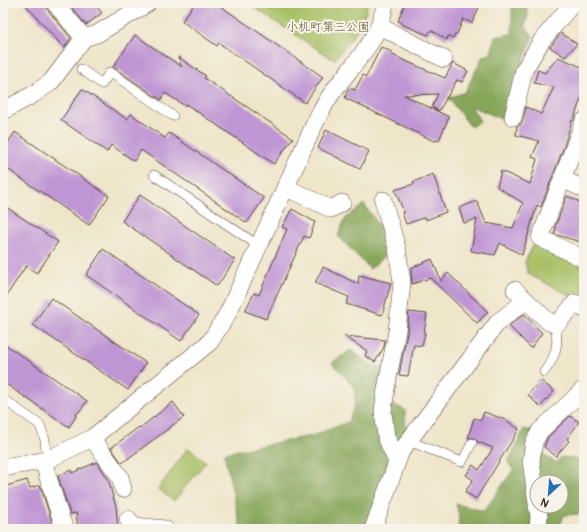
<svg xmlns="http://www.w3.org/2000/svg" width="587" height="532" viewBox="0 0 587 532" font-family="Pangolin,'Klee One',sans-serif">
<rect width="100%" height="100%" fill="#f7f3e8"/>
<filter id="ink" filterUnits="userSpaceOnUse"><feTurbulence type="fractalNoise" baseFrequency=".025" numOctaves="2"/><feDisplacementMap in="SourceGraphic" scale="8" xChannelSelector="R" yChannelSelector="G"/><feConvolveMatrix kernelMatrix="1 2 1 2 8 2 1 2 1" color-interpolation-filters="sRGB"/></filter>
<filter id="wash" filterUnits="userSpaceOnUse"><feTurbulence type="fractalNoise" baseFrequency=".012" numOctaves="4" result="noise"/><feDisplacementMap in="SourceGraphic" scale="16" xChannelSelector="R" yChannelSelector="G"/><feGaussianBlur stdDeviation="0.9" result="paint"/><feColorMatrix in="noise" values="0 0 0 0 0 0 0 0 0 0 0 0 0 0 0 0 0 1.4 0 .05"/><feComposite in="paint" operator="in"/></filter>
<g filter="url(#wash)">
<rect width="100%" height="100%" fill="#efe5c9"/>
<!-- green -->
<path fill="#a8bf65" stroke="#727442" d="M247 3H368C364 25 348 43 334 60Z
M534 243 584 267V294L571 296 528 274 525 262Z
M188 448 206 462 174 501 158 489Z"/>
<!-- forest -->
<path fill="#86a65a" stroke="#60683c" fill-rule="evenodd" d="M512 3H526L528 16 525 26 533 36 528 50 515 80 504 120 471 106 480 121 471 127 448 98 465 92 483 56 491 54 495 37 512 34Z
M364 204 382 230 389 252 370 269 338 236 345 219Z
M351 350 370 364 384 369 381 399 405 410 406 435 369 529H241L224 453 315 435 348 422 355 405V388L332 363Z
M524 429 533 431 529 446 556 463 561 457 584 459V504L579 514 564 515 559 529H458L459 516 456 504 484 511 513 470 508 462ZM537 482H561V506H537Z"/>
<g id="blocks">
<!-- building -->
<path fill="#bf96d4" d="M24 3H45L47 9 71 38 64 48Z
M68 3H94L102 13 86 25Z
M195 3H216L323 77 305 103 219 43 217 46 182 21Z
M405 3H481L472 23 463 19 457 34H455L453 38 448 36 447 40 431 30 428 35 401 24V22L398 21Z
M561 33 577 44 565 57 550 47Z
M135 35 182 67 178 57 206 76 204 78 293 138 274 164 186 104 185 106 165 93 161 100 113 67Z
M381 47 392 52 391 54 401 59 445 78 453 63 468 71 462 82 457 80 439 111 432 107 438 94 404 95 449 117 439 140 434 141 345 98 349 88 355 90 363 75 366 77Z
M558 57 584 68V90L573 121 572 120 564 146 541 207 537 205 522 255 500 243 495 255 471 251 477 219 464 223 459 208 477 201 486 223 513 228 523 203 497 187 501 171 530 184 537 159 532 157 539 141 516 135 517 126 521 124 523 120 526 107 541 114 554 87 534 83 538 70 545 73Z
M82 89 127 119 131 114 165 138 169 133 264 198 247 223 141 150 134 161 111 145 107 152 61 120Z
M326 130 369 151 360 169 318 148Z
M15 132 109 196 89 225 3 166V150Z
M433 174 446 212 426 220V217L406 224 402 212H404L395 190 414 184 413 182Z
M140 195 235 260 217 286 122 221Z
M567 196 584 204V243L554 234 556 228 555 227Z
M3 205 58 242 37 273 26 266 3 301Z
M292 209 315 222 309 238 304 236 266 319 245 311 254 293 259 295 287 229 282 227Z
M103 249 199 315 181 341 86 275Z
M432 259 441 281 448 273 488 312 477 323 430 278 412 284 411 268Z
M323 267 358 284 359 275 391 283 382 315 346 304 349 297 315 283Z
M51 298 146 363 128 390 33 325Z
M409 312 427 314 424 333H425L422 346 414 345 408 376 399 375 407 333Z
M524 314 542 333 531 348 509 326Z
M344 336 385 340 384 347 375 362 365 356 367 351Z
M3 343 87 401 79 412 76 414 77 415 69 427 3 382Z
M540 380 554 391 540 407 528 395Z
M173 402 184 417 122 463 111 448 139 427 140 428Z
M484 412 506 420 519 429 476 499 465 492 473 480 466 475 473 465 479 470 493 448 478 442 474 438H468L474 418 481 420Z
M570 416 579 422 567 439 569 441 556 456 544 447 548 437Z
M97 462 108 479 116 507 118 529H78L76 513 70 514 58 476 71 470 72 473Z
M27 480 30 488 40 485 52 522 50 525 41 529H5L3 524V487Z"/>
</g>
</g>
<g filter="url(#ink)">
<use href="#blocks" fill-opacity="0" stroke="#564638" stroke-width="1"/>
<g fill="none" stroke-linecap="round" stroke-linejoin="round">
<!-- service casing -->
<g stroke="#564638" stroke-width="10">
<path id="service" d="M81 69 102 84 110 72 173 116
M154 175 259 246
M544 372C557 355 559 344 555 323
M3 399 40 425 45 440 47 460
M409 441 462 462 472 443"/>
</g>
<!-- minor casing -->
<g stroke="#564638" stroke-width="18">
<path id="minor" d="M55 3 84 38
M379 26 444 59
M3 111 34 94 51 82 84 38 97 34 148 3
M513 117 524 70 542 40 573 3
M584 121 540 238 584 259
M562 179 584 189
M285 187 331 209 342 203
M383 200 397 248 402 282 397 331 386 389 383 411 386 437 397 462
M515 290 549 322 555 323 559 322 575 303 584 309
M92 438 120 477 123 489
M43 461 62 522 66 529
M3 468 47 460 92 438 210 342 228 313 315 123C320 113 325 103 332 93 352 65 381 39 385 3
M537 503 531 461 534 442 540 431 584 389
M537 506 539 516 538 529
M128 519 134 526 165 529
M373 529 401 451 498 322 525 301"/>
</g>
<!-- service -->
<use href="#service" stroke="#fff" stroke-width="9"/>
<!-- minor -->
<use href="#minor" stroke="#fff" stroke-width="17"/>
</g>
</g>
<g text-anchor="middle" stroke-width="4" stroke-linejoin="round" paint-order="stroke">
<!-- park labels -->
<g font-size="12" fill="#5c5733" stroke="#f7f3e8">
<text x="328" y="31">小机町第三公園</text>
</g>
</g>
<!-- margin -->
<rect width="587" height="532" fill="none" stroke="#f7f3e8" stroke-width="16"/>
<!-- north arrow -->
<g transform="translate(549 494) rotate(206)"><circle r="19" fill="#f7f3e8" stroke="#aca397"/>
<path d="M0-3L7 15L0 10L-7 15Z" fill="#1f6fb2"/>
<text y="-6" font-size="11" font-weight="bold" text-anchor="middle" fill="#3b2a1e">N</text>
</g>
</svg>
